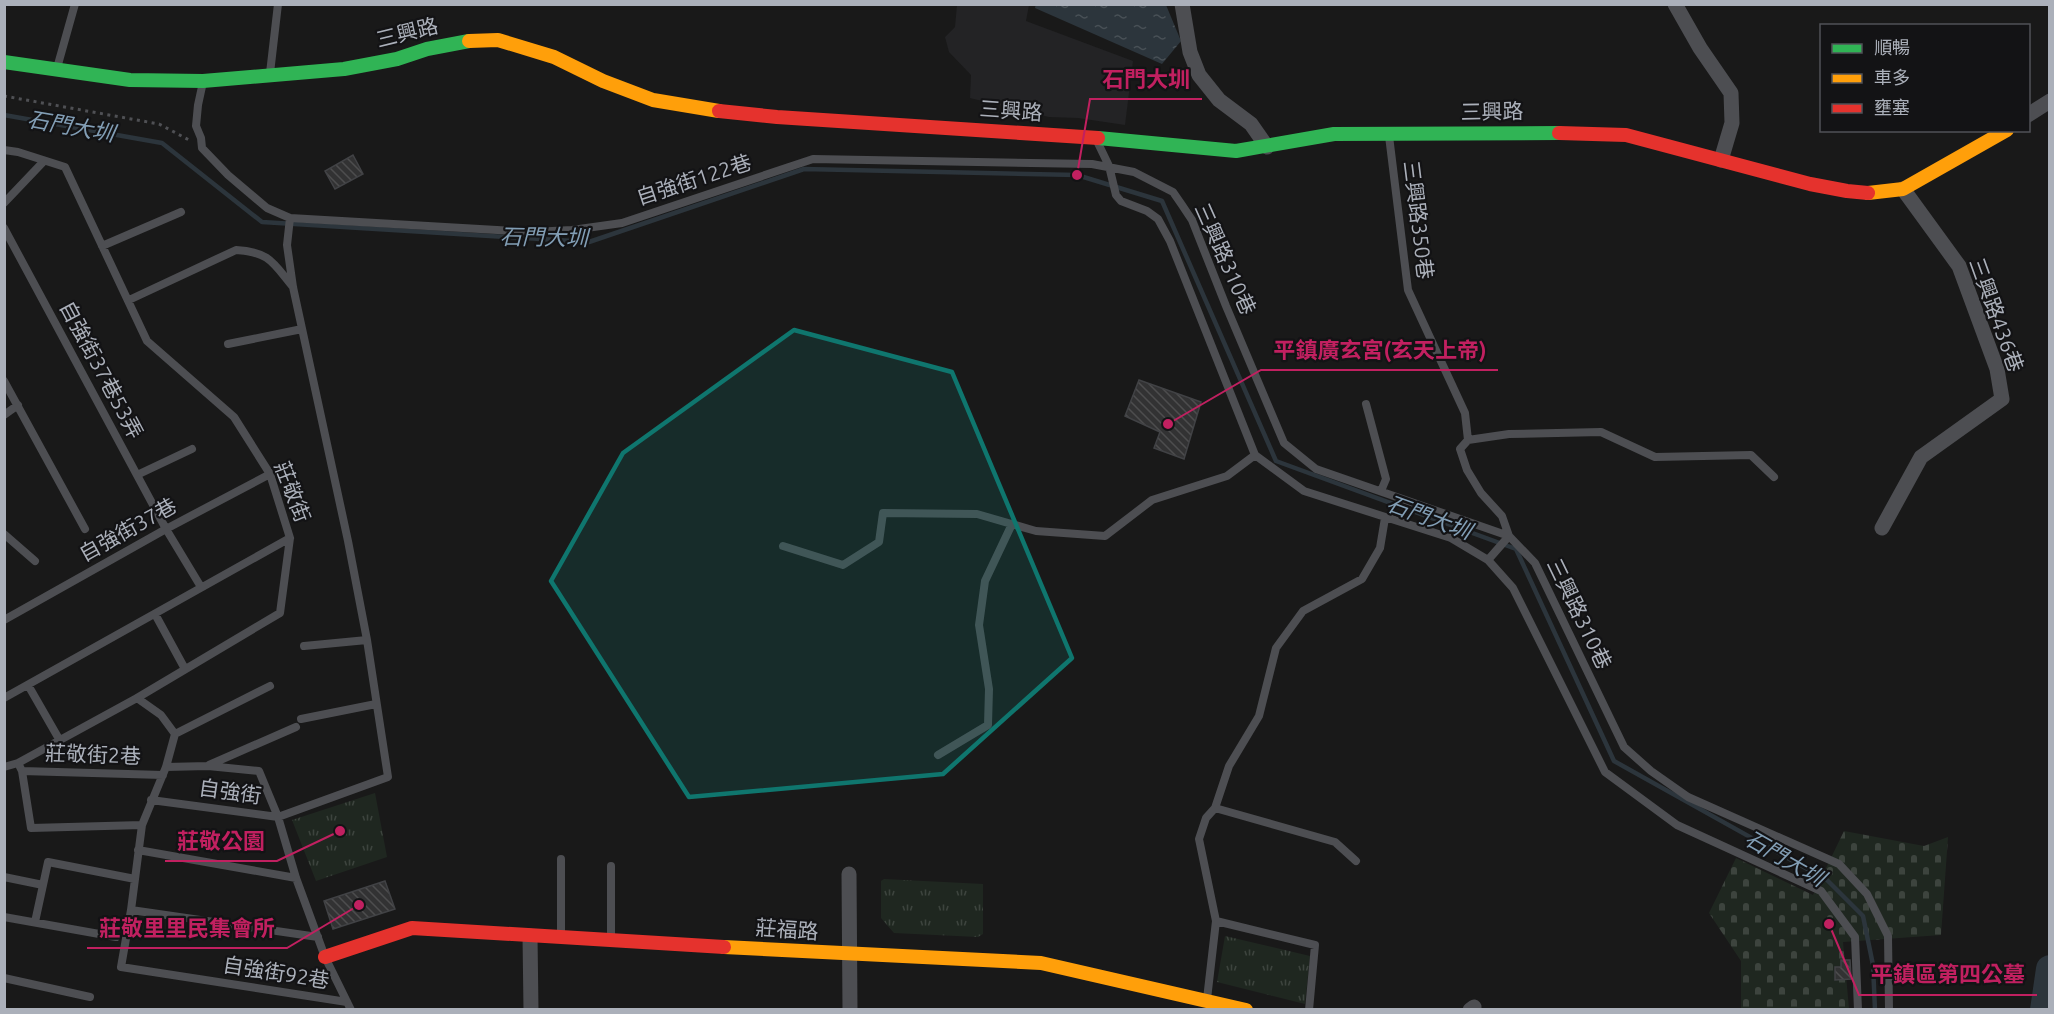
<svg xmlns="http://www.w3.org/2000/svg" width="2054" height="1014" viewBox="0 0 2054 1014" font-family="Ubuntu,'Noto Sans TC',sans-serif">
<defs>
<pattern id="grass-tufts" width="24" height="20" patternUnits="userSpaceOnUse" patternTransform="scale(1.5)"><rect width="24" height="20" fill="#1f2720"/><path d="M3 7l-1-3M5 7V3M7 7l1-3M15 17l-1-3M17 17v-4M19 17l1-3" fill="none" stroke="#3d443e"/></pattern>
<pattern id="cemetery-stones" width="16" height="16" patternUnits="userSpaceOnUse" patternTransform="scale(1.5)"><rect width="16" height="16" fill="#1f2720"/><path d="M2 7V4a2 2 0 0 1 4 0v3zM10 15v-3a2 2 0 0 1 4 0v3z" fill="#3d443e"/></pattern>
<pattern id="water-ripples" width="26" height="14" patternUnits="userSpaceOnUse" patternTransform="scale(1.5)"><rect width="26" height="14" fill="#2c353c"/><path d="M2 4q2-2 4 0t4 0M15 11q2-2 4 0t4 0" fill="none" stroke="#485056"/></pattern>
<pattern id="building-back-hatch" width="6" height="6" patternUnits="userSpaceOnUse" patternTransform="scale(1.5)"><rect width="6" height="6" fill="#323233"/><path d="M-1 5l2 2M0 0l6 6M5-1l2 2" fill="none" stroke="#4d4d4e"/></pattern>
</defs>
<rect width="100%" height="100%" fill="#191919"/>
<!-- built -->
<path fill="#232325" d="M957 5H1029L1026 21 1133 61 1125 125 1078 118 1049 117 970 98 971 75 949 52 945 37 955 27Z"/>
<!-- grass -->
<path fill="url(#grass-tufts)" d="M375 793 387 857 316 881 292 820Z
M884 879 983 884V934L978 937 894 933 881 918V881Z
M1225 936 1310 956 1305 1004 1217 982Z"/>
<!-- cemetery -->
<path fill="url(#cemetery-stones)" d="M1844 831 1924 846 1948 837 1941 935 1843 942 1849 1009H1741V961L1709 913 1736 858 1813 895Z"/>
<!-- water -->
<path fill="url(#water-ripples)" d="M1036 4 1166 5 1181 41 1162 64 1035 8Z"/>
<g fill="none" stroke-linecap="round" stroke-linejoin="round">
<!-- stream -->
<path stroke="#2c353c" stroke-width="4.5" d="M4 115 162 143 262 222 589 242 804 169 1077 175 1162 201 1276 461 1516 549 1614 761 1827 880 1863 916 1873 965 1875 1010"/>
<!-- river -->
<path stroke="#2c353c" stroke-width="28" d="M2044 1010 2050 969"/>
</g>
<!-- building -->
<path fill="url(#building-back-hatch)" stroke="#414245" stroke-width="1.5" d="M353 155 363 174 335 189 325 171Z
M1139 380 1201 402 1184 459 1154 448 1160 432 1125 416Z
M385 881 395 909 333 929 324 901Z
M1841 960H1850L1851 979 1835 980V967H1841Z"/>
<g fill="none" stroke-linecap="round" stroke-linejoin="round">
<!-- path -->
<path stroke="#4f5054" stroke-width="3" stroke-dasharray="3 4.5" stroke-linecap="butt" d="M4 96 159 124 191 141"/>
<!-- lane -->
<path stroke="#4d4e52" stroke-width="8" d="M57 68 75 4
M270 73 278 4
M203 82 198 105 196 126 201 138 202 148 228 175 267 208 290 218 533 232 572 230 622 223 813 159 1092 164 1134 172 1173 192 1182 205 1192 220 1226 306 1284 443 1316 469 1509 536 1535 563 1624 747 1651 771 1688 797 1839 864 1867 894 1888 936 1889 1010
M1389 136 1408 290 1465 413 1468 440 1460 449 1467 470 1481 493 1502 516 1509 536 1488 560
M1097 141 1109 166 1116 195 1121 201 1147 211 1158 219 1170 241 1255 455 1304 491 1451 538 1488 560 1513 588 1605 772 1677 825 1821 891 1855 937 1858 1010
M4 150 18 152 65 167 147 341 234 417 270 474 290 538 280 613 137 698 18 763 4 767
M4 203 44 161
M4 228 166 529 201 587
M102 246 181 212
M129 300 236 250C270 252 273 263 293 287
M228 344 302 329
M4 381 85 529
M1366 404 1386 479 1381 491
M4 415 18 405
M1468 440 1509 434 1601 432 1655 457 1751 455 1774 477
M137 475 192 449
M4 534 35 561
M783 546 843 565 879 542 883 513 977 514 1036 531 1105 536 1152 500 1227 476 1255 455
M155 614 185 669
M4 620 166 529 270 474
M304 646 367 640
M28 685 59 739
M4 698 290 538
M137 698 161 715 175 734 166 767 142 825 131 910 121 967 347 1002
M301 719 376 704
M175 734 270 686
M938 755 988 725 989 689 979 625 985 581 1012 524
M18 763 22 771 31 828 142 825
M209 765 296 727
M166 767 208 766 259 771 278 817 296 878 325 957 351 1010
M22 771 163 775
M151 800 278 817 388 777 367 640 348 541 293 287 287 245 290 218
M1215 808 1335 842 1356 861
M138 850 296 878
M561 859V935
M611 866V938
M4 877 43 885
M131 910 318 937
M4 917 116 937
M1216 921 1315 945 1309 1010
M35 922 48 862 135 879
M4 978 90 997
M1207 999 1216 921 1199 839 1206 818 1215 808 1229 766 1259 716 1276 648 1303 611 1362 579 1380 548 1385 518"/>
<!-- street -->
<path stroke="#4d4e52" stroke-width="15" d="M1182 4 1190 52 1199 75 1219 100 1251 124 1267 147
M1675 4 1700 48 1731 93 1732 123 1721 160
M2028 115 2050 101
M1882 528 1921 457 2002 399 1997 369 1959 266 1903 189
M849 874 850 1010
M530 936 531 1010
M1470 1010 1474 1007"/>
<!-- fast -->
<path stroke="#30b455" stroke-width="14" d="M4 62 130 80 203 81 344 69 397 59 427 49 469 41
M1098 138 1236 151 1334 134 1559 133"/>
<!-- slow -->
<path stroke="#ff9f0a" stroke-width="14" d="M469 41 498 40 554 57 603 81 653 100 719 111
M1868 193 1903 189 2007 130
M724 947 1041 963 1246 1010"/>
<!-- jam -->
<path stroke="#e5322d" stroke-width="14" d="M719 111 777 117 1098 138
M1559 133 1626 135 1810 184 1847 191 1868 193
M325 957 412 928 724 947"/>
</g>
<!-- marked area -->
<path fill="#0f766e" fill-opacity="0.2" stroke="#0f766e" stroke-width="4.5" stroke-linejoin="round" d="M794 330 952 372 1072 658 943 774 689 797 551 581 623 453Z"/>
<g text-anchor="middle" stroke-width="4.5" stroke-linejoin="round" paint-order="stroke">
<!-- street labels -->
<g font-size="21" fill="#abb0ba" stroke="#131315">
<text transform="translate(407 33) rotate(-14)" y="7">三興路</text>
<text transform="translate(1011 111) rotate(4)" y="7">三興路</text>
<text transform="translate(1492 112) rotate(-1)" y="7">三興路</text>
<text transform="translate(694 180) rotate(-18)" y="7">自強街122巷</text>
<text transform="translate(1418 220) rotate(83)" y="7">三興路350巷</text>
<text transform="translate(1225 259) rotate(66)" y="7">三興路310巷</text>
<text transform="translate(1996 315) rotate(70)" y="7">三興路436巷</text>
<text transform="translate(101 370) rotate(62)" y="7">自強街37巷53弄</text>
<text transform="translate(292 492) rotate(69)" y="7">莊敬街</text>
<text transform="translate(128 530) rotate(-29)" y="7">自強街37巷</text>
<text transform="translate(1579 614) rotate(64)" y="7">三興路310巷</text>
<text transform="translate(93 755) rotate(2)" y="7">莊敬街2巷</text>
<text transform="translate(230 792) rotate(8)" y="7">自強街</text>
<text transform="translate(787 930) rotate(4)" y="7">莊福路</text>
<text transform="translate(276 973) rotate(9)" y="7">自強街92巷</text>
</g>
<!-- water labels -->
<g font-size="22" font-style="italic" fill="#829eb5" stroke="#131315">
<text transform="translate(71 126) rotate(10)" y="8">石門大圳</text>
<text transform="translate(544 237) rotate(1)" y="8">石門大圳</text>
<text transform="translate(1429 517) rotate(20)" y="8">石門大圳</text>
<text transform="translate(1785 858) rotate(30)" y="8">石門大圳</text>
</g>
</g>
<!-- callouts -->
<path fill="none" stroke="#c12060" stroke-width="2" d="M1077 175L1090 99H1202M1168 424L1261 370H1498M340 831L277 861H165M359 905L287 948H87M1829 924L1859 995H2037"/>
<g fill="#c12060" stroke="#131315" stroke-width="2">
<circle cx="1077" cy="175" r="6"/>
<circle cx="1168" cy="424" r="6"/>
<circle cx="340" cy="831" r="6"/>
<circle cx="359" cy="905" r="6"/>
<circle cx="1829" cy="924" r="6"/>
</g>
<g font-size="22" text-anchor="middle" font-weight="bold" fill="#c12060" stroke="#131315" stroke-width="4.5" stroke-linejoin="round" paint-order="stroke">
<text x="1146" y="87">石門大圳</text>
<text x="1380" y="358">平鎮廣玄宮(玄天上帝)</text>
<text x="221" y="849">莊敬公園</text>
<text x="187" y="936">莊敬里里民集會所</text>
<text x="1948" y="982">平鎮區第四公墓</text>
</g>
<!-- border -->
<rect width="2054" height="1014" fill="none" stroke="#abb0ba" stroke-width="12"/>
<!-- legend -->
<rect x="1820" y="24" width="210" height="108" fill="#131315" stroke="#505257" stroke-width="1.5"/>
<rect x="1832" y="44" width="30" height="9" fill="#30b455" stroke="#505257" stroke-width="1.5"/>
<text x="1874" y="54" font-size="18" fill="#abb0ba">順暢</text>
<rect x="1832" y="74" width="30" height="9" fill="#ff9f0a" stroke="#505257" stroke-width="1.5"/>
<text x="1874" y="84" font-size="18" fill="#abb0ba">車多</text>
<rect x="1832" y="104" width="30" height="9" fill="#e5322d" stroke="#505257" stroke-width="1.5"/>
<text x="1874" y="114" font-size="18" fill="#abb0ba">壅塞</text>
</svg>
